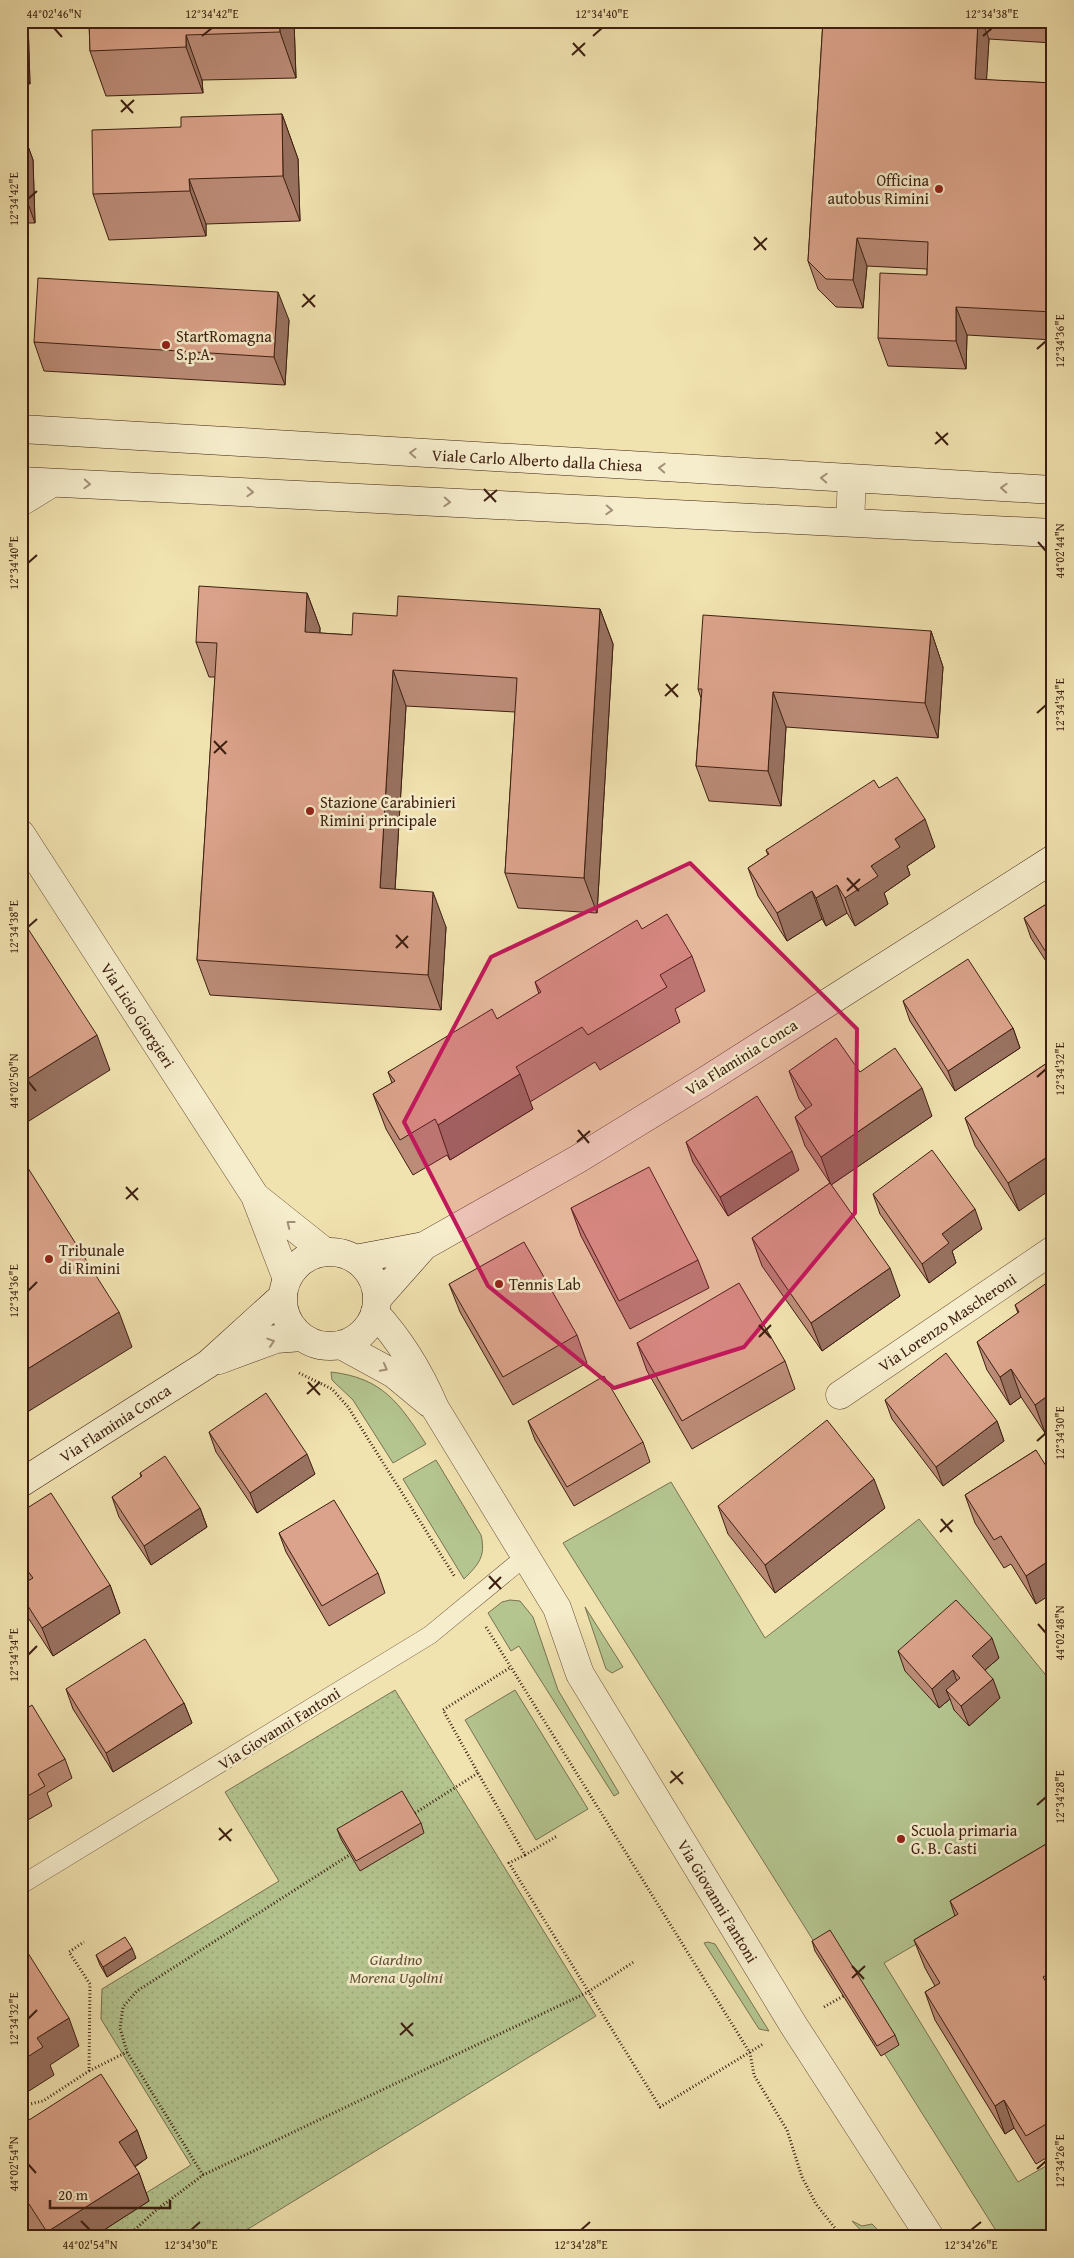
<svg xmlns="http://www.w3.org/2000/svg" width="1074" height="2258" viewBox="0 0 1074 2258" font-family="'Gentium Book Plus',serif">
<defs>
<pattern id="park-dots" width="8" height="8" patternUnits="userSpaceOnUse" patternTransform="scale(1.25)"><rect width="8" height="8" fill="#b4c590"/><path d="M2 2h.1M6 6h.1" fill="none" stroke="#9ca97b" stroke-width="1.8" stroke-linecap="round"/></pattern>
</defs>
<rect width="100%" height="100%" fill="#f1e3b0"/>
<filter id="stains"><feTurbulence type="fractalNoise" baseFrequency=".004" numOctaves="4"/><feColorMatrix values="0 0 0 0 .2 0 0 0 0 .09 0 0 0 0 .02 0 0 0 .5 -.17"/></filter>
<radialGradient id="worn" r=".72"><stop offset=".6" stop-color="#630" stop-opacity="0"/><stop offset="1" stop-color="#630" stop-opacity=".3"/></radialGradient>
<!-- grass -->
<path fill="#b4c590" stroke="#787250" d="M331 1372C383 1378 399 1403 426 1444L393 1463 353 1400 332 1380Z
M436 1460 481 1535C486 1556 479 1564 464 1579L403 1479Z
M671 1482 765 1638 919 1519 1053 1684V1864L884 1963 1018 2182 1053 2162V2237H1000L563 1543Z
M510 1600 520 1601 533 1617 558 1690 619 1793 614 1796 519 1646 511 1651 488 1613 502 1602Z
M585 1607 623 1667 612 1673 606 1669Z
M515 1690 588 1809 536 1840 465 1720Z
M708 1942 715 1944 769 2031 759 2029 704 1943Z
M852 2221 862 2226 872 2224 885 2237H867Z"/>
<!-- park -->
<path fill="url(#park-dots)" stroke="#787250" d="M395 1690 596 2016 235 2237H75L191 2165 101 2019 102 1989 279 1881 225 1792Z"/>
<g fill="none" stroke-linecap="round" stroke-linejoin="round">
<!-- lane casing -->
<g stroke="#6a5039" stroke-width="19">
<path id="lane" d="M21 1885 430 1635 526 1556"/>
</g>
<!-- street casing -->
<g stroke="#6a5039" stroke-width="29">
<path id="street" d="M21 502 52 483
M850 522 852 479
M21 834 255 1196 287 1279
M256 1197 325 1252
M375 1313C402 1342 420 1373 435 1408L557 1608 580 1674 794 2026 930 2237
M341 1345 394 1374 429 1403
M840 1395 1053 1250"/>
</g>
<!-- secondary casing -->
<g stroke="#3d1f11" stroke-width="29">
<path id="secondary" d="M21 429 1053 490
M21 481 1053 533
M283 1299a47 47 0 1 1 94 0a47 47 0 1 1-94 0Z
M355 1259 424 1246
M378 1298 424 1246 578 1159 705 1081 1053 859
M219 1360 276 1339 302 1337
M21 1483 208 1364 283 1296"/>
</g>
<!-- path -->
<path stroke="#3d1f11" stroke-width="3" stroke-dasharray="1 2.5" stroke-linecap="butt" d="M299 1373 332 1389 348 1407 455 1577
M486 1627 750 2053 754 2075 787 2130 802 2177 816 2204 842 2237
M478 1773 525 1855 557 1836
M412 1815 478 1773 443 1710 511 1667
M525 1855 509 1863 660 2107 763 2044
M824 2007 847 1994
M89 2071 127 2052
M21 2106 43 2101 89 2071 90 1984 69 1952 84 1942
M203 2175 127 2052 120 2028 123 2007 137 1991 354 1852
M127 2237 155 2211 203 2175 588 1992 635 1961"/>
<!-- lane -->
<use href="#lane" stroke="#f6edcc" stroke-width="18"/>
<!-- street -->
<use href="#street" stroke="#f6edcc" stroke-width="28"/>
<!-- secondary -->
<use href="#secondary" stroke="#f6edcc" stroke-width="28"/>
</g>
<!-- wall -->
<path fill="#bc8c78" stroke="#3d1f11" d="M21 21 28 22 30 84H21Z
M89 21H294L296 78 202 80 203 93 106 96 90 51Z
M823 21H1053V43L989 39 986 80 1053 83V340L967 335 966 369 888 366 878 338 927 275V269L867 266 863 308 836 307 818 289 808 261Z
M282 114 298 159 300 221 206 224V236L109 240 93 194 181 127Z
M21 127 33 160 35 223H21Z
M289 320 285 385 44 371 34 342Z
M307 593 320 628V633L352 635 397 616 600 609 613 644 597 913 518 908 505 873 515 712 406 706 395 889 446 927 441 1010 210 995 197 960 215 677H209L196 642Z
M931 631 943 667 938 738 786 727 781 806 709 801 696 766 701 698 698 689Z
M879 788 935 847 907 866 910 875 884 893 888 904 855 926 847 913 826 926 822 919 787 941 758 896 748 868 768 855 766 850Z
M1053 900V972L1031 938 1024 918Z
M642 929 692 956 705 991 675 1009 680 1022 600 1070 595 1062 530 1102 533 1109 450 1160 447 1155 413 1175 386 1129 373 1094 392 1083 388 1072 497 1019 539 994 535 982Z
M903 1001 1013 1028 1020 1048 955 1091 910 1021Z
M1053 1059 1019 1211 975 1146 965 1118Z
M789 1071 860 1072 932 1116 831 1185 900 1296 822 1351 762 1266 752 1238 830 1183 805 1146 795 1117 806 1109 799 1099Z
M686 1142 799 1170 728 1216 693 1162Z
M873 1194 982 1229 952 1251 956 1263 929 1283 880 1214Z
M571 1208 698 1260 709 1288 630 1329 581 1236Z
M1053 1283V1427L1045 1433 1021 1397 1010 1405 987 1370 977 1342 1018 1313 1015 1305Z
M449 1284 577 1335 587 1363 513 1405 460 1312Z
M637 1343 785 1361 795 1389 692 1449 647 1371Z
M885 1400 997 1421 1004 1441 943 1486 892 1419Z
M528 1421 643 1442 650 1462 574 1506 535 1440Z
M209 1432 315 1474 257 1513 216 1452Z
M1036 1450V1604L1011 1564 1004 1568 975 1523 965 1495Z
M140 1473 200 1508 207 1527 151 1565 119 1517 112 1497 141 1477Z
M718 1506 885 1508 775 1593 728 1534Z
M21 1512 110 1585 120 1613 53 1656 27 1616 21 1601Z
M279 1533 378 1573 385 1593 329 1626 286 1552Z
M898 1651 999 1658 985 1670 1000 1698 969 1726 954 1710 950 1699 939 1708 905 1671Z
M66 1689 184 1703 192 1723 113 1772 73 1709Z
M21 1692 27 1708 65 1759 72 1778 47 1793 52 1806 21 1824Z
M421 1823 424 1833 360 1871 341 1839 337 1829Z
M1053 1840V2154L1036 2164 1014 2128 1005 2134 935 2020 925 1992 935 1986 925 1968 914 1940 955 1916 950 1901Z
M812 1941 895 2035 899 2045 881 2056 815 1951Z
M96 1955 136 1958 107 1977 100 1965Z
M21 2107 29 2120 137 2130 147 2158 135 2167 139 2173 149 2201 93 2237H42L39 2232 32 2237H25L21 2231Z"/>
<!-- shaded-wall -->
<path fill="#997261" stroke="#3d1f11" d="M21 21 28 22 30 84 21 59Z
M279 21H294L296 78 280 32Z
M978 21H982L989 39 985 107 975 79Z
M186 35 202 80 203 93 186 47Z
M282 114 298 159 300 221 283 176Z
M21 127 33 160 35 223 21 184Z
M189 179 206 224V236L190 191Z
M857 238 867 266 863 308 853 280Z
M278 292 289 320 285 385 274 357Z
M956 307 967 335 966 369 956 341Z
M307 593 320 628 317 667 305 632Z
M600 609 613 644 597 913 584 878Z
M931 631 943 667 938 738 925 703Z
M393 670 406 706 393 923 380 888Z
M773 692 786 727 781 806 768 771Z
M925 819 935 847 907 866 910 875 884 893 888 904 855 926 845 898 895 839Z
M837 885 847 913 826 926 816 898Z
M812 891 822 919 787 941 777 913Z
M433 892 446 927 441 1010 428 975Z
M1013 1028 1020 1048 955 1091 948 1071Z
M97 1035 110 1070 21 1126V1083Z
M520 1074 533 1109 450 1160 438 1125Z
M922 1088 932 1116 831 1185 821 1157Z
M792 1151 799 1170 728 1216 720 1197Z
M1053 1153V1188L1019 1211 1008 1183Z
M975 1209 982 1229 952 1251 956 1263 929 1283 922 1264 942 1234Z
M890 1268 900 1296 822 1351 811 1323Z
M119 1312 132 1347 21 1416V1373Z
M1011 1369 1021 1397 1010 1405 1000 1377Z
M1053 1392V1427L1045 1433 1035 1405Z
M997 1421 1004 1441 943 1486 936 1467Z
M307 1454 315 1474 257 1513 250 1493Z
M874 1479 885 1508 775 1593 765 1565Z
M200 1508 207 1527 151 1565 144 1546Z
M1053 1558V1593L1036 1604 1026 1576Z
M22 1563 33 1591 21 1595V1564Z
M110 1585 120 1613 53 1656 42 1628Z
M992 1638 999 1658 979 1675 972 1656Z
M953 1670 960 1690H946L950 1699 939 1708 932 1689Z
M993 1679 1000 1698 969 1726 961 1706Z
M184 1703 192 1723 113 1772 106 1753Z
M132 1948 136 1958 107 1977 103 1967Z
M69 2018 79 2046 50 2065 54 2075 21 2096V2061L37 2038Z
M1004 2100 1014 2128 1005 2134 995 2106Z
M137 2130 147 2158 129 2170 119 2142Z
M139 2173 149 2201 93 2237H48L47 2232Z"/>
<!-- building -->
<path fill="#dba38b" stroke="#3d1f11" d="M89 21H279L280 32 186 35V47L90 51Z
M823 21H978L975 79 1053 83V312L956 307V341L878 338 880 273 927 275 928 242 857 238 853 280 826 279 808 261Z
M282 114 283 176 189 179 190 191 93 194 92 130 181 127V117Z
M38 278 278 292 274 357 34 342Z
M199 586 307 593 305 632 352 635 353 613 397 616 398 596 600 609 584 878 505 873 517 678 393 670 380 888 433 892 428 975 197 960 217 643 196 642Z
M703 615 931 631 925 703 773 692 768 771 696 766 702 689H698Z
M897 777 925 819 895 839 900 847 871 866 878 876 845 898 837 885 816 898 812 891 777 913 748 868 769 854 766 850 874 780 879 788Z
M1053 900V963L1024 918Z
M667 914 692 956 660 975 667 987 588 1035 582 1027 516 1067 520 1074 438 1125 435 1119 400 1140 373 1094 395 1081 388 1072 492 1009 497 1019 541 992 535 982 637 920 642 929Z
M21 918 97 1035 21 1083Z
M968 959 1013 1028 948 1071 903 1001Z
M836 1038 860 1072 895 1048 922 1088 821 1157 795 1117 812 1105 789 1071Z
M1053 1059V1153L1008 1183 965 1118Z
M757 1096 792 1151 720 1197 686 1142Z
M932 1150 975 1209 942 1234 949 1243 922 1264 873 1194Z
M21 1157 119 1312 21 1373Z
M649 1167 698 1260 619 1301 571 1208Z
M830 1183 890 1268 811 1323 752 1238Z
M524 1242 577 1335 503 1377 449 1284Z
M1051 1280 1053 1283V1392L1035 1405 1011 1369 1000 1377 977 1342 1019 1312 1015 1305Z
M739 1283 785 1361 682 1421 637 1343Z
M946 1353 997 1421 936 1467 885 1400Z
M604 1376 643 1442 567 1487 528 1421Z
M266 1393 307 1454 250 1493 209 1432Z
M827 1420 874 1479 765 1565 718 1506Z
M1036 1450 1053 1477V1558L1026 1576 1001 1536 994 1540 965 1495Z
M165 1456 200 1508 144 1546 112 1497 142 1476 140 1473Z
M51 1493 110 1585 42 1628 21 1595V1585L33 1578 22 1563 21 1564V1512Z
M334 1500 378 1573 322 1606 279 1533Z
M956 1600 992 1638 972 1656 993 1679 961 1706 946 1690 960 1678 953 1670 932 1689 898 1651Z
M145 1639 184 1703 106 1753 66 1689Z
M32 1705 65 1759 38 1774 45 1786 21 1800V1712Z
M402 1791 421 1823 356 1861 337 1829Z
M1053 1840V1971L1043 1977 1053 1993V2068L1051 2069 1053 2072V2120L1026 2136 1004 2100 995 2106 925 1992 940 1983 914 1940 958 1914 950 1901Z
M830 1930 895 2035 877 2046 812 1941Z
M125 1937 132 1948 103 1967 96 1955Z
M21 1942 69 2018 37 2038 43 2047 21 2061Z
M101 2074 137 2130 119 2142 139 2173 47 2232 29 2204 21 2209V2107L29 2120Z"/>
<!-- one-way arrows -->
<defs><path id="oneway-chevron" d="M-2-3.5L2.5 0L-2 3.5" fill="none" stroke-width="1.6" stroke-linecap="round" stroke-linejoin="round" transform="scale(1.25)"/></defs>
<g stroke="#a39078">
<use href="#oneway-chevron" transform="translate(413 453) rotate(-177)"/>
<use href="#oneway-chevron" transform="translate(662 468) rotate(-177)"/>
<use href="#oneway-chevron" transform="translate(824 478) rotate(-177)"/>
<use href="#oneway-chevron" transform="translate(87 484) rotate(3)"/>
<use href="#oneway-chevron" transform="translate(1004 488) rotate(-177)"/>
<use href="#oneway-chevron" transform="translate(250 492) rotate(3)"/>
<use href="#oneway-chevron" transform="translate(447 502) rotate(3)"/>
<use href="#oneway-chevron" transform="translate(609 510) rotate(3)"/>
<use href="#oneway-chevron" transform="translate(290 1224) rotate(-142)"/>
<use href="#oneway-chevron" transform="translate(271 1342) rotate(-18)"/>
<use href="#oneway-chevron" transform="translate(384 1368) rotate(28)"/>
</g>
<!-- marked area -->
<path fill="#c2185b" fill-opacity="0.2" stroke="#c2185b" stroke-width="4" stroke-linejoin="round" d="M690 863 857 1029 855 1213 744 1347 614 1388 488 1286 404 1122 491 957Z"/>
<!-- ticks -->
<path fill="none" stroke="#3d1f11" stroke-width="2" d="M54 28 62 37M202 36 212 28M593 36 602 28M983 36 992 28M573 43 585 56M572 55 585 43M121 100 133 113M121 112 134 100M28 199 37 191M754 237 766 250M754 250 767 238M303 294 315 307M302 307 315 295M1037 349 1046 341M936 432 948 445M935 444 948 433M484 489 496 502M484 501 497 490M1038 542 1046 551M28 563 37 555M666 684 678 697M665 696 678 684M1037 713 1046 705M214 741 226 754M214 753 227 741M847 878 859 891M847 891 860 879M28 927 37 919M396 935 408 948M396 948 408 936M1037 1077 1046 1069M28 1081 36 1091M578 1130 589 1143M577 1142 590 1131M126 1187 138 1200M126 1199 138 1188M28 1291 37 1282M759 1325 771 1338M759 1337 771 1325M308 1382 320 1395M307 1394 320 1382M1037 1441 1046 1433M941 1519 952 1532M940 1532 953 1520M489 1576 501 1589M489 1589 501 1577M1038 1624 1046 1633M28 1655 37 1646M671 1771 683 1784M670 1783 683 1772M1037 1805 1046 1797M219 1828 231 1841M219 1840 232 1829M852 1966 864 1979M852 1978 865 1966M28 2019 37 2010M401 2023 413 2036M400 2035 413 2023M28 2164 36 2173M1037 2169 1046 2161M81 2221 90 2230M191 2230 200 2222M581 2230 590 2222M971 2230 981 2222"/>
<!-- markers -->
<g fill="#8f2418" stroke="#f6edcc" stroke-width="2">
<circle cx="939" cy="189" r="5"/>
<circle cx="166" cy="345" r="5"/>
<circle cx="310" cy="811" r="5"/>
<circle cx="49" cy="1259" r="5"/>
<circle cx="499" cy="1284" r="5"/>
<circle cx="901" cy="1839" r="5"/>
</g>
<g text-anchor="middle" stroke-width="5" stroke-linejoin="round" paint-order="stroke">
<!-- poi labels -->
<g font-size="16" fill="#3d1f11" stroke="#f6edcc" text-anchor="start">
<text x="929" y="186" text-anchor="end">Officina<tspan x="929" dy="18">autobus Rimini</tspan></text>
<text x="176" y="342">StartRomagna<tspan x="176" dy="18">S.p.A.</tspan></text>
<text x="320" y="808">Stazione Carabinieri<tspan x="320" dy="18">Rimini principale</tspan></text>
<text x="59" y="1256">Tribunale<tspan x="59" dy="18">di Rimini</tspan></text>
<text x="509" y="1290">Tennis Lab</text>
<text x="911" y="1836">Scuola primaria<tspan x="911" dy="18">G. B. Casti</tspan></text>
</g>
<!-- street labels -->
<g font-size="16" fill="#3d1f11" stroke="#f6edcc">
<text transform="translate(537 460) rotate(3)" y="6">Viale Carlo Alberto dalla Chiesa</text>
<text transform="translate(138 1015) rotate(57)" y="6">Via Licio Giorgieri</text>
<text transform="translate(741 1057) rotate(-32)" y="6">Via Flaminia Conca</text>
<text transform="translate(947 1322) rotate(-34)" y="6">Via Lorenzo Mascheroni</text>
<text transform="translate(115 1423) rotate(-33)" y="6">Via Flaminia Conca</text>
<text transform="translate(279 1728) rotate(-32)" y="6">Via Giovanni Fantoni</text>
<text transform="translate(718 1901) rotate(59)" y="6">Via Giovanni Fantoni</text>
</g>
<!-- park labels -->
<g font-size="16" font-style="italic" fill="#615137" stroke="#f6edcc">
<text x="396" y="1965">Giardino<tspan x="396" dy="18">Morena Ugolini</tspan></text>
</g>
</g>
<!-- margin -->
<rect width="1074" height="2258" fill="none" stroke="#f1e3b0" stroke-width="55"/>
<!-- scale -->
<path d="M50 2200v8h120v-8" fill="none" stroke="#3d1f11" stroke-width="2.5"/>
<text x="58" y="2200" font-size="15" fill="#3d1f11" stroke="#f6edcc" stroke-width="4" paint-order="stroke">20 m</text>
<rect x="28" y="28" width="1018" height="2202" fill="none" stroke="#3d1f11" stroke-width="2"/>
<g font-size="12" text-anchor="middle" fill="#3d1f11">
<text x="54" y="18">44°02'46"N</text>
<text x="212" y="18">12°34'42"E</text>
<text x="602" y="18">12°34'40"E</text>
<text x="992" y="18">12°34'38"E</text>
<text transform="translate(14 199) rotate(-90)" y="4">12°34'42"E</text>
<text transform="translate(1060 341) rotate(-90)" y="4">12°34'36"E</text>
<text transform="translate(1060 551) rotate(-90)" y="4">44°02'44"N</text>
<text transform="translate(14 563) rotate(-90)" y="4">12°34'40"E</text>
<text transform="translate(1060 705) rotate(-90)" y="4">12°34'34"E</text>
<text transform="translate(14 927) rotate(-90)" y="4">12°34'38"E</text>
<text transform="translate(1060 1069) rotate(-90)" y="4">12°34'32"E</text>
<text transform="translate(14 1081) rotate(-90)" y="4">44°02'50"N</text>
<text transform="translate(14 1291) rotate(-90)" y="4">12°34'36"E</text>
<text transform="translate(1060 1433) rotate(-90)" y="4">12°34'30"E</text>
<text transform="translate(1060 1633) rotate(-90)" y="4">44°02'48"N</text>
<text transform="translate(14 1655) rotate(-90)" y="4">12°34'34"E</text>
<text transform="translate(1060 1797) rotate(-90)" y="4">12°34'28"E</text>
<text transform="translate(14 2019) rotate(-90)" y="4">12°34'32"E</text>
<text transform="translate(1060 2161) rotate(-90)" y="4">12°34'26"E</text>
<text transform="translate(14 2164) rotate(-90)" y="4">44°02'54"N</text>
<text x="90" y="2249">44°02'54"N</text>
<text x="191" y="2249">12°34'30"E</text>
<text x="581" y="2249">12°34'28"E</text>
<text x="971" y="2249">12°34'26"E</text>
</g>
<rect width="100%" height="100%" filter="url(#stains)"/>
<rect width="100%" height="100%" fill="url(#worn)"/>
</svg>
